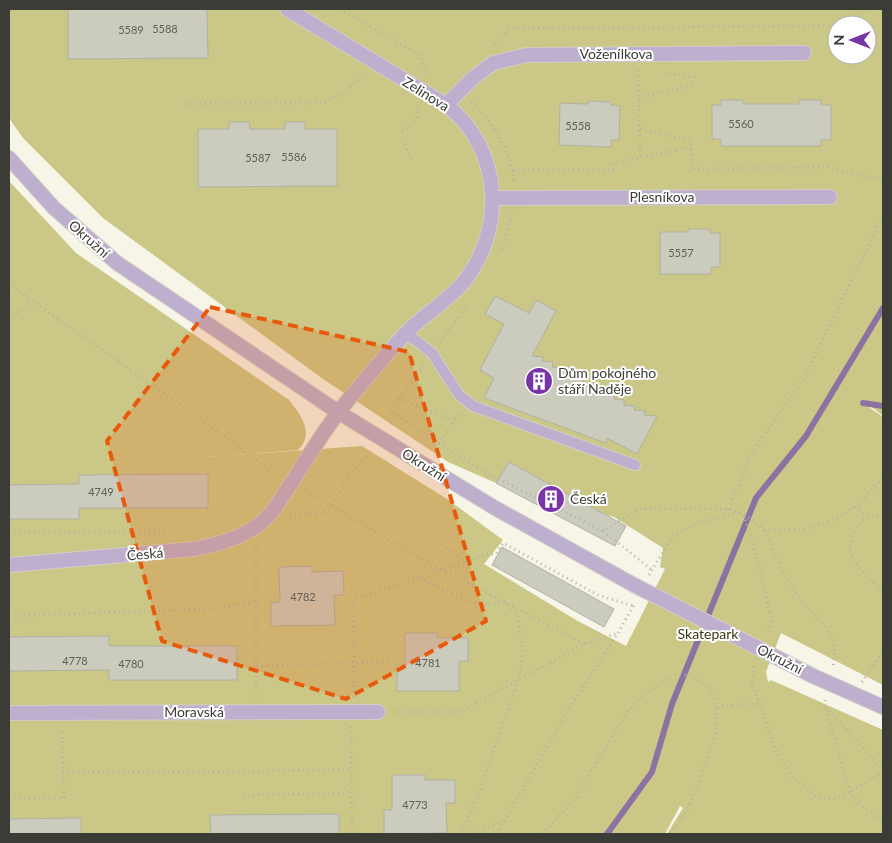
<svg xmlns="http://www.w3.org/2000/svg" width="892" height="843" viewBox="0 0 892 843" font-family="Lato,sans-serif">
<rect width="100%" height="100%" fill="#f6f5e8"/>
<!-- green -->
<path fill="#cbc786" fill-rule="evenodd" d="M9 9H883V416L862 399 863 403 883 417V685L781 633 766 672 768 682 771 680 883 730V834H667L683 808 680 806 665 834H9V181L76 253 289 400C301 415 315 434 298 450L207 457 362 446 447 499 503 540 484 564 576 620 626 646 665 569 660 567 663 548 614 517 606 515 509 463 496 483 448 462 323 379 103 218 23 138 9 118ZM837 25H867V55H837Z"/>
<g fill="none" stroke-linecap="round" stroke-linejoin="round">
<!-- stream -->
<path stroke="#8c72a2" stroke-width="6" d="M863 403 883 406
M607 834 652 772 672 704 756 498 806 436 883 308"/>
</g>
<!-- building -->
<path fill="#cbcbbe" stroke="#b0b0a4" d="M68 9H207L208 58 68 59Z
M721 100H743V104H799V100H821V105H831V140H821V146H721V139H712V105H721Z
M588 101 611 102V105L620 106 619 140H611V147L559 145 560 103 588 104Z
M229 122H249L250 129H285V122H305V129H337V186L198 187V129H229Z
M688 229H710V233H720V267H711V274H660V232H688Z
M495 296 529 313 536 300 556 311 532 356 543 357 542 361 553 362 552 367 563 368 562 372 573 373V377L583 378V383L594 384 593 388 604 389 603 394 614 395V399L624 400V405L635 406 634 410 645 411 644 415 657 416 637 454 607 438 606 443 484 398 494 378 480 370 504 324 485 314Z
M509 462 626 526 615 546 496 483Z
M208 474V508H79V519H9V485L79 484V475Z
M502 547 614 609 604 627 492 565Z
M312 566V572L343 571 344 595H334L335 625 271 626V603L280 602 279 567Z
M405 633H437V638H468V661H459V691H397V668H405Z
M109 636V646H237V680H109V670L9 671V637Z
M392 775H425V780H455V803H446L447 833 384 834V810H392Z
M339 814V834H211L210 815Z
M81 818V834H9V819Z"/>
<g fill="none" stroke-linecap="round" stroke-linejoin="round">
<!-- service casing -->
<g stroke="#d1d0c4" stroke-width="12">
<path id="service" d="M406 333 432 353 459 395 473 406 635 465"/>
</g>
<!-- minor casing -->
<g stroke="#d1d0c4" stroke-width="16">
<path id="minor" d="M446 105 473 78 493 63 527 55 804 53
M493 198 830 197
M9 565 194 549C219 544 243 538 263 521 275 511 282 497 290 485 309 456 326 426 348 400 367 378 385 355 405 334 422 316 445 303 462 284 506 231 503 148 446 105L287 9
M9 713 378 712"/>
</g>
<!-- tertiary casing -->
<g stroke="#d1d0c4" stroke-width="16">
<path id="tertiary" d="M9 158 54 208 117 263 338 412 495 508 634 585
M813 676 883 707"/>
</g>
<!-- path -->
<path stroke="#b3b3a8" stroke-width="3" stroke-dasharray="1 4" stroke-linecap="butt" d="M340 9 419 55 425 71 428 72
M495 45 509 30 519 28 820 26 846 23 867 9
M638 70 640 158
M638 98 694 85V77L666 73
M472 102C493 122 512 153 514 183
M185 104 321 103 343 94 356 81 365 77
M640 129 691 141 692 169
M402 131C413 124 418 121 417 107
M403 140 412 161
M513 170H613L614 163 693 147
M689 172 692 169 830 167 843 172 883 179
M502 249 512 214
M9 282 21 293 232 441 276 476
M9 319 32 301
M440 342 467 305
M423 365 390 411 484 472 603 531 638 509H728L744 514 765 530H804L837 519 855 507 883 478
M398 398 455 421
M390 423 395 415
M438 444 460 414
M306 491 442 570 487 554H496L503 543 598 595 634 606
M855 507 867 516
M728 509 753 451 804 378 883 216
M883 514C870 516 862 517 855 530 839 562 869 571 883 595
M290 515 321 514 331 507 349 474 369 454
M744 515 758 560 772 623 767 634
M765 530C771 544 776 560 783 573 789 583 797 596 805 605 826 626 839 635 833 667
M603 531 652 570
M9 533H165
M441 544 466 562
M256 546V697
M649 575 673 536 697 523 740 512
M420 578 468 601 486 605 506 602 517 616 523 652 519 679 474 805 460 834
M9 616 211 609 255 602
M257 666 391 662
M755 666 751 684 760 703 773 745 792 777 818 798H836L850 792 883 772
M862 682 883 651
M354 697 353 600 442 570 585 644
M825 700 824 704 850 792C859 805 869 813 883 819
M717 707 760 703
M826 707 883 770
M393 712H459L585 644 618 633
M351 727 352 834
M63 773 352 770
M243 795 341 794 352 791
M9 798H64L62 729
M475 834 506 818
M497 834 568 710 618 633 634 605
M542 834 574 800 628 711 643 695 676 675H688L698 679 710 689 717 707 716 733 699 783 687 810 670 834"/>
<!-- service -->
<use href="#service" stroke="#bfafcf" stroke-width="10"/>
<!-- minor -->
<use href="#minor" stroke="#bfafcf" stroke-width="14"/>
<!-- tertiary -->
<use href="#tertiary" stroke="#bfafcf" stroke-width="14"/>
<!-- tertiary-bridge casing -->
<g stroke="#d1d0c4" stroke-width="16" stroke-linecap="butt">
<path id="tertiary-bridge" d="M634 585 813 676"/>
</g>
<!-- tertiary-bridge -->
<use href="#tertiary-bridge" stroke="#bfafcf" stroke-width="14"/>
</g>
<!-- marked area -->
<path fill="#e8590c" fill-opacity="0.2" stroke="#e8590c" stroke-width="4" stroke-dasharray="10 6" stroke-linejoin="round" d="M210 307 409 352 486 621 346 699 162 641 107 441Z"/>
<!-- icons -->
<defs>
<g id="building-disc" transform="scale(1.4375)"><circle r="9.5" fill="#7934a8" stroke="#fff"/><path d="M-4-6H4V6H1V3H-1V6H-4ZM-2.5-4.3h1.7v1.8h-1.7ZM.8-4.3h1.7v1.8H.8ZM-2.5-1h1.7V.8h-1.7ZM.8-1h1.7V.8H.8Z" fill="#fff"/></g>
</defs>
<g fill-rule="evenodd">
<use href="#building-disc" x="539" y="381"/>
<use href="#building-disc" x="551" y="499"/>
</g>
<g text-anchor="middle" stroke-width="4" stroke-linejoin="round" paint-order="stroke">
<!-- number labels -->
<g font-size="11" fill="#606058">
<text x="165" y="33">5588</text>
<text x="131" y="34">5589</text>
<text x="741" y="128">5560</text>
<text x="578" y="130">5558</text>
<text x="294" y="161">5586</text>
<text x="258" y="162">5587</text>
<text x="681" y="257">5557</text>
<text x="101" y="496">4749</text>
<text x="303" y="601">4782</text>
<text x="75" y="665">4778</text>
<text x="428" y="667">4781</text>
<text x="131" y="668">4780</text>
<text x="415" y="809">4773</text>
</g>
<!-- street labels -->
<g font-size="14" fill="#3c3c36" stroke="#fff">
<text x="616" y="59">Voženílkova</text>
<text transform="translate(426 94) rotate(32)" y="5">Zelinova</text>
<text x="662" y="202">Plesníkova</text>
<text transform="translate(89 239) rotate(41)" y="5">Okružní</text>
<text transform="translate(424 465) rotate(32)" y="5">Okružní</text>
<text transform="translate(145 554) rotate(-5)" y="5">Česká</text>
<text transform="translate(780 659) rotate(27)" y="5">Okružní</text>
<text x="194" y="717">Moravská</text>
</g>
<!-- poi labels -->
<g font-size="14" fill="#3c3c36" stroke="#fff" text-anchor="start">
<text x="558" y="378">Dům pokojného<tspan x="558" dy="16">stáří Naděje</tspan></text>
<text x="570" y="504">Česká</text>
</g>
<!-- park labels -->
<g font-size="14" fill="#3a3712" stroke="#fff">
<text x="708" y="639">Skatepark</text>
</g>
</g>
<!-- border -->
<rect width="892" height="843" fill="none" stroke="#3c3c36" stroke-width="20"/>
<!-- north arrow -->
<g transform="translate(852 40) rotate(270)"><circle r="24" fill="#ffffff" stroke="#b1b1af"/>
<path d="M0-4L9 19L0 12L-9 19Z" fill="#7934a8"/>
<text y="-8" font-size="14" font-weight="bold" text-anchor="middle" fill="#3c3c36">N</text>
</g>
</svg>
